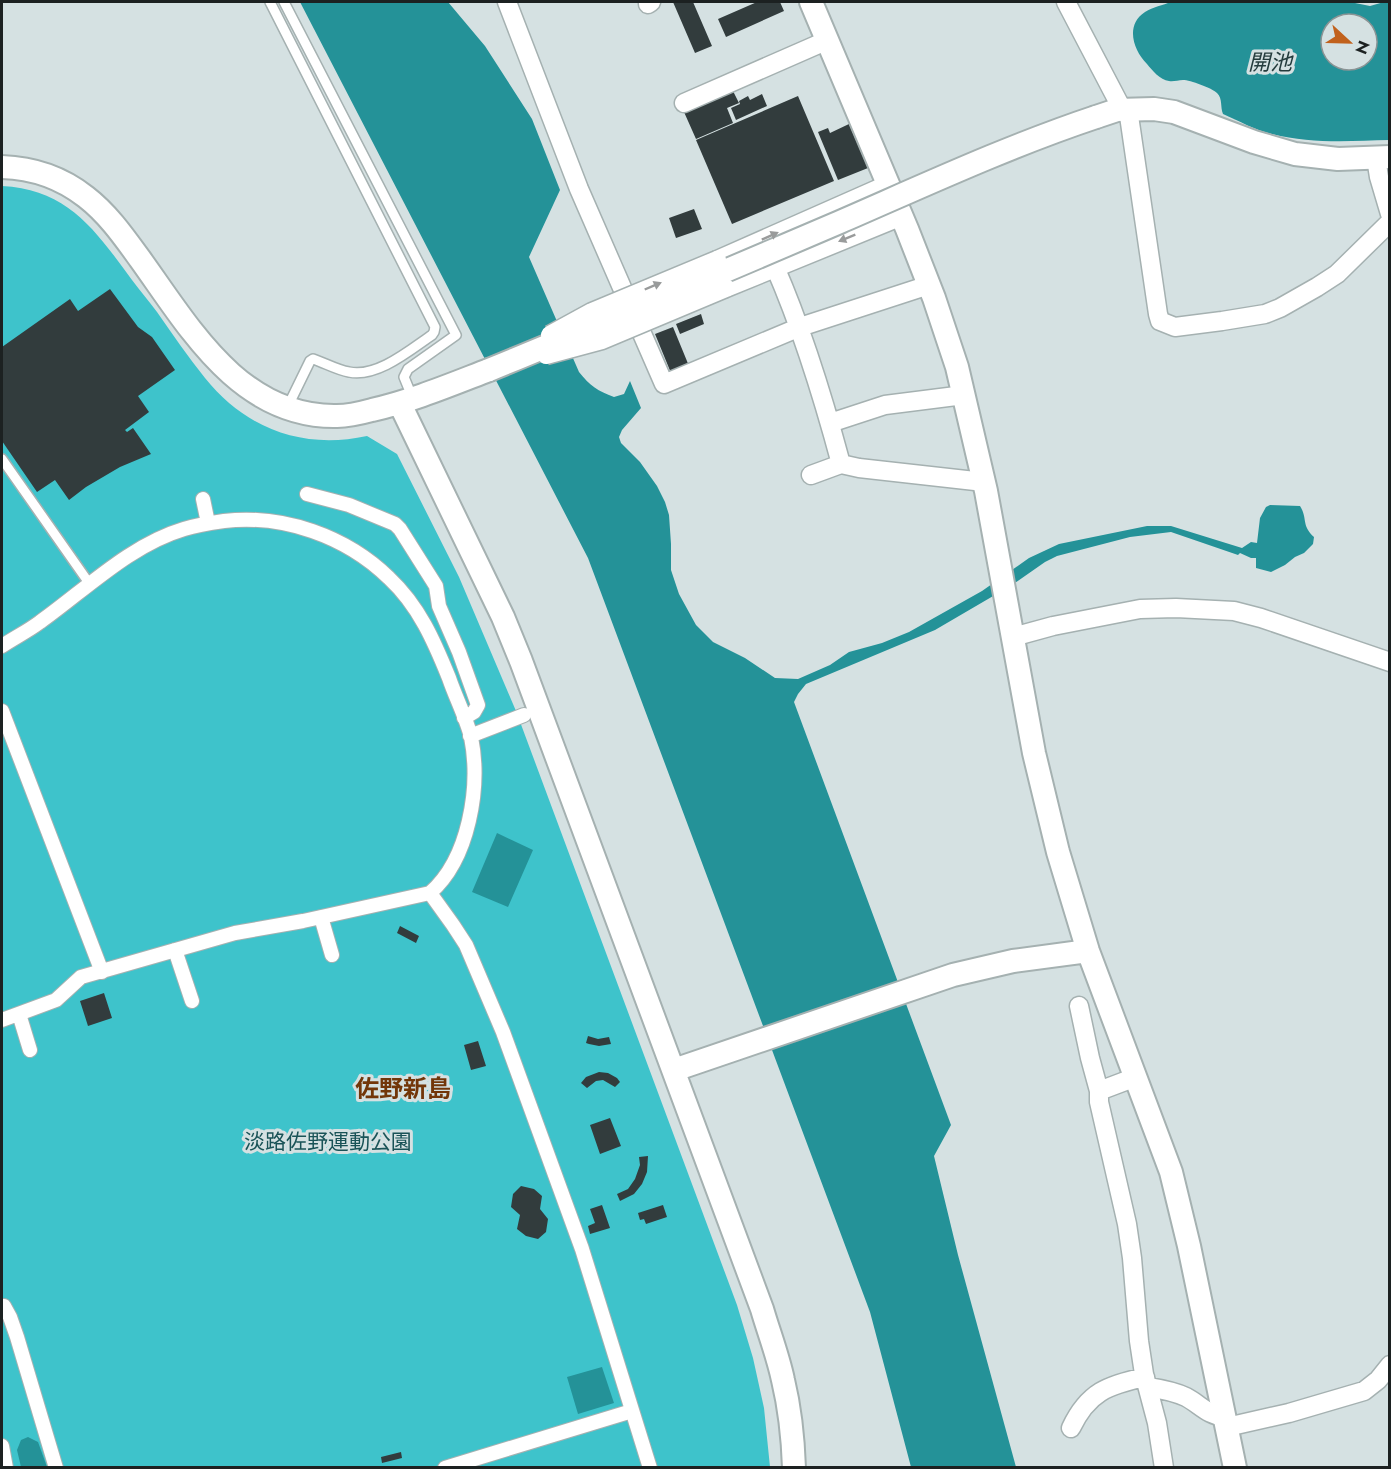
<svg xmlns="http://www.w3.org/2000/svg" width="1391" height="1469" viewBox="0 0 1391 1469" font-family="Jost,'Noto Sans JP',sans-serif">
<rect width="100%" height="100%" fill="#d5e1e2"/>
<!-- green -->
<path fill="#3ec3cb" d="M2 186C68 189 96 231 132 280 140 291 149 301 157 312 173 335 188 357 205 378 246 429 303 450 367 436L397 454 459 577 516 711 737 1305 753 1358 764 1408 770 1467 2 1468Z"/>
<!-- water -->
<path fill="#249298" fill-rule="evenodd" d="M300 2H448L485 46 532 119 560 190 529 257 579 372C590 386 598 391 614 397L624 394 630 381 641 408 622 430 619 437 621 443 640 462 657 486 665 502 669 515 671 544V570L679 594 696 625 713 642 745 658 775 678 798 679 830 665 849 652 882 643 909 632 982 591 1029 558 1059 544 1147 526H1171L1242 548 1251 542 1257 543 1260 518 1266 507 1270 505 1300 506C1308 519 1301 525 1314 537L1313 544 1304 553 1295 557 1285 565 1271 572 1256 568V558H1251L1240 553 1238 555 1171 532 1130 537 1057 556 1045 562 1012 585 935 630 806 684 798 694 794 702 951 1125 934 1156 958 1255 1016 1467H911L870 1312 588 558Z
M1171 2H1350L1370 6 1384 2H1389V140C1350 141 1311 144 1272 134 1255 130 1239 121 1223 114 1220 107 1223 99 1217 93 1212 88 1190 80 1183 80 1178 80 1173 82 1169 81 1160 80 1152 70 1147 64 1133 50 1125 25 1145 12 1153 7 1163 5 1171 2ZM1331 24H1367V60H1331Z
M497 833 533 850 508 907 472 892Z
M602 1367 614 1403 578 1414 567 1377Z
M28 1437 38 1442 47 1467H21L17 1450 21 1440Z"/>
<!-- building -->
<path fill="#323c3d" d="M673 2H693L712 46 695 53Z
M757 2H780L784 11 726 37 718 19Z
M733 91 739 103 727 108 733 123 696 139 684 112Z
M762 94 767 106 736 120 731 108 740 104 739 101 748 96 750 100Z
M798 96 834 181 732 224 696 140Z
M849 124 868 168 838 180 818 132 828 128 830 133Z
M694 209 702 229 676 238 669 218Z
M110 289 138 327 152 337 175 370 138 396 149 412 125 430 127 432 133 428 151 454 120 467 86 487 69 500 55 480 37 492 2 441V347L70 299 78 311Z
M701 314 704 324 680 334 676 324Z
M673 327 689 366 671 373 655 334Z
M400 926 419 936 416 943 397 933Z
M104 993 112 1018 88 1026 80 1001Z
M588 1036 598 1039 609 1037 611 1044 599 1046 589 1044 586 1043Z
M478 1041 486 1066 471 1070 464 1045Z
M599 1072 608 1073 617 1078 620 1082 615 1087 603 1080 596 1081 587 1088 581 1083 586 1077Z
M610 1118 621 1146 600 1154 590 1125Z
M648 1156 647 1172 642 1184 634 1194 620 1201 617 1194 628 1189 635 1179 640 1165 639 1157Z
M521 1186 534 1189 542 1196 540 1209 548 1219 546 1232 538 1239 526 1236 517 1229 520 1215 511 1207 513 1194Z
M602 1205 610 1228 590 1234 588 1226 595 1223 590 1209Z
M663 1205 667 1217 646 1224 644 1219 640 1220 638 1213Z
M401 1452 402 1458 382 1463 381 1457Z"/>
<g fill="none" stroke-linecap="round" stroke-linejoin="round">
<!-- service casing -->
<g stroke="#a5b1b1" stroke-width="12">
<path id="service" d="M270 2 435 327 434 332 432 335C410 350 377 378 349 372 337 370 325 363 313 359L310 361 288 406
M284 2 456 335 408 369 404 377 413 399
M2 459 89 583"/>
</g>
<!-- pedestrian casing -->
<g stroke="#a5b1b1" stroke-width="16">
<path id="pedestrian" d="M307 494 349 505 395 524 400 529 436 586 439 606 459 652 478 705 474 712 464 718
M203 499 208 523
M2 646C14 638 28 631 40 622 85 590 130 545 184 529 197 525 210 523 224 521 283 514 346 536 389 578 419 606 434 641 449 678 455 696 467 720 471 737 481 787 469 859 430 893L303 921 235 933 81 977 56 1000 2 1020
M2 711 102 972
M470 736 524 715
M430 893 453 925 466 945 503 1032 582 1249 650 1468
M321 917 332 955
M175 950 192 1001
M19 1014 30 1050
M4 1306 10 1317 17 1337 56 1468
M2 1446 6 1468
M445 1468 632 1411"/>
</g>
<!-- minor casing -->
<g stroke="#a5b1b1" stroke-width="21">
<path id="minor" d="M507 2 579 189 664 384 800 327 929 285
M1066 2 1122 109
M648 4 651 2
M684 103 828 40
M1128 109 1158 314 1160 321 1175 327 1222 321 1265 314 1280 308 1317 287 1337 274 1390 222
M1376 158 1379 177 1390 214
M717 260 889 184
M775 267C803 331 823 397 841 464L811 475
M726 288 902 216
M830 423 885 405 964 395
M841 464 859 468 984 482
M1013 637 1053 626 1140 609 1176 608 1234 611 1261 618 1390 662
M1079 1006 1090 1058 1099 1091
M1136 1077 1099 1091V1102L1127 1224 1132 1258 1139 1341 1144 1374 1157 1423 1164 1468
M1148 1387C1161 1389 1173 1391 1186 1397 1201 1405 1207 1415 1225 1417
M1227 1427 1289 1413 1364 1391 1378 1380 1390 1365
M1071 1428C1088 1392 1108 1385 1145 1377"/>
</g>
<!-- tertiary casing -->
<g stroke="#a5b1b1" stroke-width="26">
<path id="tertiary" d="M811 2 907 229 934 298 957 367 986 491 1034 753 1058 852 1088 951 1171 1172 1189 1246 1235 1468
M1096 117 1117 110 1154 109 1174 112 1254 142 1295 154 1338 159 1390 157
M2 167C32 168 62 178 86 197 108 214 124 237 140 259 189 327 240 418 337 416 348 416 361 413 372 410 412 401 450 385 489 370
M400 404 503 617 521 661 762 1309C769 1333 778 1356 783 1380 790 1409 793 1438 794 1468
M674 1070 953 975 1013 961 1088 951"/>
</g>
<!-- service -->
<use href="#service" stroke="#fff" stroke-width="9"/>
<!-- pedestrian -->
<use href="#pedestrian" stroke="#fff" stroke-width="14"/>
<!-- minor -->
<use href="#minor" stroke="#fff" stroke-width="18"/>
<!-- tertiary -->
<use href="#tertiary" stroke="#fff" stroke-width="22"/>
<!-- minor-bridge casing -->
<g stroke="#a5b1b1" stroke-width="21" stroke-linecap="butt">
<path id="minor-bridge" d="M550 335 592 312 717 260
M546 355 602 340 726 288"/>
</g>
<!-- tertiary-bridge casing -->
<g stroke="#a5b1b1" stroke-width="26" stroke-linecap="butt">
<path id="tertiary-bridge" d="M489 370C606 322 723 272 840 222 925 185 1009 146 1096 117"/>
</g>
<!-- minor-bridge -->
<use href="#minor-bridge" stroke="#fff" stroke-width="18"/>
<!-- tertiary-bridge -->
<use href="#tertiary-bridge" stroke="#fff" stroke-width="22"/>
</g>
<!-- one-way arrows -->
<defs><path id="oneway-solid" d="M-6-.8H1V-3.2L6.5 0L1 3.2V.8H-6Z" transform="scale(1.5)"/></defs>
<g fill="#999b9b">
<use href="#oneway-solid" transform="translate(770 236) rotate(-24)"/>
<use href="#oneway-solid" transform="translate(847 238) rotate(158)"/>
<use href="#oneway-solid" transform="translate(653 286) rotate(-23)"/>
</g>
<g text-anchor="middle" stroke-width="6" stroke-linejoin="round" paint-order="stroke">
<!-- park labels -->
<g font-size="21" fill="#195357" stroke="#d5e1e2">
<text x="328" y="1149">淡路佐野運動公園</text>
</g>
<!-- water labels -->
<g font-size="22" font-style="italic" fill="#243c3d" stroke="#d5e1e2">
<text x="1270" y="70">開池</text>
</g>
<!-- quarter labels -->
<g font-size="24" font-weight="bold" fill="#723609" stroke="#d5e1e2">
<text x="403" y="1097">佐野新島</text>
</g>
</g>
<!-- border -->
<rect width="1391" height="1469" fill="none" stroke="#1c2121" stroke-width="6"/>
<!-- north arrow -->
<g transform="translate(1349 42) rotate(112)"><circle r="28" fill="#d5e1e2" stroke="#8b9495" stroke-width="1.5"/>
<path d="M0-4.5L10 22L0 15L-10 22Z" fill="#c1611c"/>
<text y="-9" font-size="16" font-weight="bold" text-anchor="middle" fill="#1c2121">N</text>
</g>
</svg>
